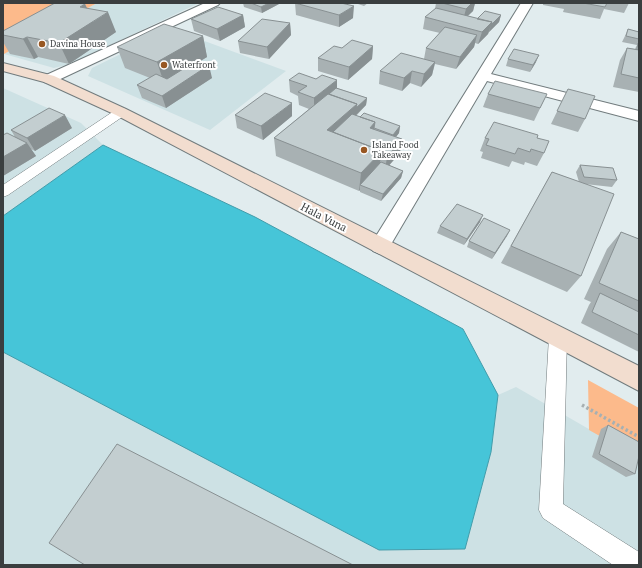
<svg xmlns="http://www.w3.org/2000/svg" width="642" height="568" viewBox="0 0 642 568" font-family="'PT Serif',serif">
<rect width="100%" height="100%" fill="#e1ecee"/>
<!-- built -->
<path fill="#cde1e4" d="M97 3H199L70 64 54 68 4 54Z
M172 29 286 71 210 130 88 76 92 68Z
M3 88 81 123 103 145 3 216Z
M3 352 379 550 465 549 491 452 498 395 516 387 639 458V565H3Z"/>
<!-- green -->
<path fill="#fcba8b" d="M3 3H97L4 54H3Z
M588 380 639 408V458L589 430Z"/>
<!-- water -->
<path fill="#46c5d8" stroke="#429caa" d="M103 145 255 217 463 329 498 395 491 452 465 549 379 550 3 352V216Z"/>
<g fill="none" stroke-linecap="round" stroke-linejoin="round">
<!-- lane casing -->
<g stroke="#717b7d" stroke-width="1">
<path id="lane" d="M121 108 125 109 127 112 125 115 8 195 3 197V185L117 109Z
M558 329 565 331 567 337 563 504 639 552V565H613L543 518 539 510 549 337 551 331Z"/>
</g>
<!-- street casing -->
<g stroke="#717b7d" stroke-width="2">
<path id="street" d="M205 3H220L218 5 54 82 49 83 44 82 42 79 44 76Z
M521 3H533L491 74 639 111V121L487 81 387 251 380 254 373 251 370 246 373 241Z"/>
</g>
<!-- secondary casing -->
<g stroke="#717b7d" stroke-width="2">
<path id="secondary" d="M3 63 54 76 126 109 639 366V391L116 115 44 82 3 71Z"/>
</g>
<!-- path -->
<path stroke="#a7b0b2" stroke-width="3.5" stroke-dasharray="2.5 2.5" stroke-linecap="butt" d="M582 405 639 437"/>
<!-- lane -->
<use href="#lane" fill="#fff" fill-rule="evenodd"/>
<!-- street -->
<use href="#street" fill="#fff" fill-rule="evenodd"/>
<!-- secondary -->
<use href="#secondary" fill="#f2ddcf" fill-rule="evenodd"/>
</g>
<!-- wall -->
<path fill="#a8b1b3" d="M243 3H279V4L262 13 244 7Z
M295 3 353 18 339 27 296 15Z
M355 3H368L364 6Z
M436 3H475L473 11 468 16 477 19 501 15 499 22 489 32 488 34 478 44 475 43 474 47 456 69 435 64 432 75 421 87 410 83 402 91 379 84 380 71 424 59 426 48 440 33 423 29 425 17 435 9Z
M543 3H629L624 13 604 9 600 19 563 12 564 9 543 5Z
M85 4 87 8 116 32 69 64 38 57 34 59 10 54 3 42V31Z
M243 15 245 27 220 41 194 31 191 19Z
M290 23 291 35 269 59 240 53 238 41Z
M628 29 639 32V92L613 87 620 60 627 48 635 49 637 45 622 42 625 36Z
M203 36 207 57 199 62 212 78 166 108 142 98 137 85 150 78 125 68 117 47Z
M373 46 372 59 348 80 318 71V58L342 48Z
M508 59 536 62 530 72 506 66Z
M316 79 337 80V88L367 98 366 105 356 116 360 117 400 126 399 133 396 137 400 153 389 165 403 171 401 178 381 201 360 192V190L359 191 276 156 274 138 309 109 299 105 298 96 290 92 289 80Z
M568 89 585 119 578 132 551 124Z
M488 94H547L534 121 483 107Z
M235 115 292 116 263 140 237 128Z
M72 128 35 151 31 149 36 156 3 176V135L15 137 11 130Z
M485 138H537L544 153 537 166 525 162 524 165 512 161 509 167 481 158 483 152 480 151Z
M580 165 617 180 612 187 585 184 581 276 567 292 501 263 552 172 579 182 576 172Z
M480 222 464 245 437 233 440 226Z
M510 230 492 259 467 247 469 241Z
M621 232 639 239V352L581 323 589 305 591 302 584 299 607 249Z
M608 425 635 474 626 477 592 457 601 429Z"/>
<!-- shaded-wall -->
<path fill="#889092" d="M269 3H279V4L262 13 261 7Z
M472 3H475L473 11 463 20 466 9Z
M85 4 93 22 108 12 116 32 69 64 59 43 80 7Z
M354 6 353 18 339 27V15Z
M243 15 245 27 220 41 217 29Z
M501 15 499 22 489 32 491 25Z
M492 22 488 34 478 44 482 32Z
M290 23 291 35 269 59 267 47Z
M477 35 474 47 456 69 460 57Z
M203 36 207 57 164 83 157 62Z
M27 37 38 57 34 59 23 39Z
M373 46 372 59 348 80 349 67Z
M539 55 536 62 530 72 533 65Z
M435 62 432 75 421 87 424 74Z
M209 65 212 78 166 108 162 96Z
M412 71 410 83 402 91 404 78Z
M337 80V93L314 111V98Z
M367 98 366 105 356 115 355 121 338 138 327 130 357 104Z
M292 103V116L263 140 261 126Z
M65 115 72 128 35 151 27 138Z
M375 122 373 135 370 128Z
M400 126 399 133 392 142 393 135Z
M402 139 400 153 385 170 387 157Z
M27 143 36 156 3 176V157Z
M382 151 379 169 360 185V190L359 191 361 173Z
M403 171 401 178 381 201 383 194Z
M483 215 480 222 464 245 467 239Z
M510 230 507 236 492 259 495 253Z"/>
<!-- building -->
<path fill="#c3ced0" stroke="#889092" d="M55 3H77L85 4 80 7 108 12 59 43 27 37 23 39 3 35V31Z
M251 3H269L261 7Z
M295 3H341L354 6 339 15Z
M442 3H472L466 9Z
M583 3H607L605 7Z
M218 7 243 15 217 29 191 19Z
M436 8 492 22 482 32 425 17Z
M485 11 501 15 491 25 492 22 477 19Z
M262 19 290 23 267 47 238 41Z
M164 24 203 36 157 62 117 47Z
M445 27 477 35 460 57 426 48Z
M628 29 639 32V39L626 36Z
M352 40 373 46 349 67 318 58 334 46 342 48Z
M638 43 639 44V50L637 49Z
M627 48 639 50V78L621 74Z
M514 49 539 55 533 65 508 59Z
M401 53 435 62 424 74 412 71 404 78 380 71Z
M196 61 209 65 162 96 137 85 156 74 167 79Z
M299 73 316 79 322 75 337 80 314 98 298 92 307 86 289 80Z
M495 81 547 94 540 108 488 94Z
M336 88 367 98 356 108 357 104 329 94Z
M568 89 595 96 585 119 557 111Z
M265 93 292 103 261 126 235 115Z
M328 94 357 104 327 130 382 151 361 173 274 138Z
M49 108 65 115 27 138 11 130Z
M364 113 400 126 393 135 374 128 375 122 360 117Z
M352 114 375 122 370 128 402 139 387 157 381 155 382 151 333 132Z
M494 122 538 135 537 138 549 141 544 153 531 149 530 152 518 148 515 154 486 145 489 139 485 138Z
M7 133 27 143 3 157V135Z
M381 162 403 171 383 194 360 185Z
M580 165 613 168 617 180 584 177Z
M552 172 614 194 581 276 511 246Z
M457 204 483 215 467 239 440 226Z
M484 218 510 230 495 253 469 241Z
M621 232 639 239V301L599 283Z
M600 293 639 312V335L592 312Z
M608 425 639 442V456L635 474 599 454Z
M117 444 353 565H85L49 543Z"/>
<!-- markers -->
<g fill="#985722" stroke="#fff" stroke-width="1.5">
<circle cx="42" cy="44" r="4"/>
<circle cx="164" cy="65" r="4"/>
<circle cx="364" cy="150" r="4"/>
</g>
<g text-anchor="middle" stroke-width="4" stroke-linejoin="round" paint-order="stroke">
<!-- far-poi labels -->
<g font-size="9" fill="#3a3e3f" stroke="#fff" text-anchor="start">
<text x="50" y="47">Davina House</text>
<text x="172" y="68">Waterfront</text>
<text x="372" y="148">Island Food<tspan x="372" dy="10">Takeaway</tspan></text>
</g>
<!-- street labels -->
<g font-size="11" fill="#3a3e3f" stroke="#fff">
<text transform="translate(324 217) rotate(27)" y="4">Hala Vuna</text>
</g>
</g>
<!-- border -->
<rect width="642" height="568" fill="none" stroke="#3a3e3f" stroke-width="8"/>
</svg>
